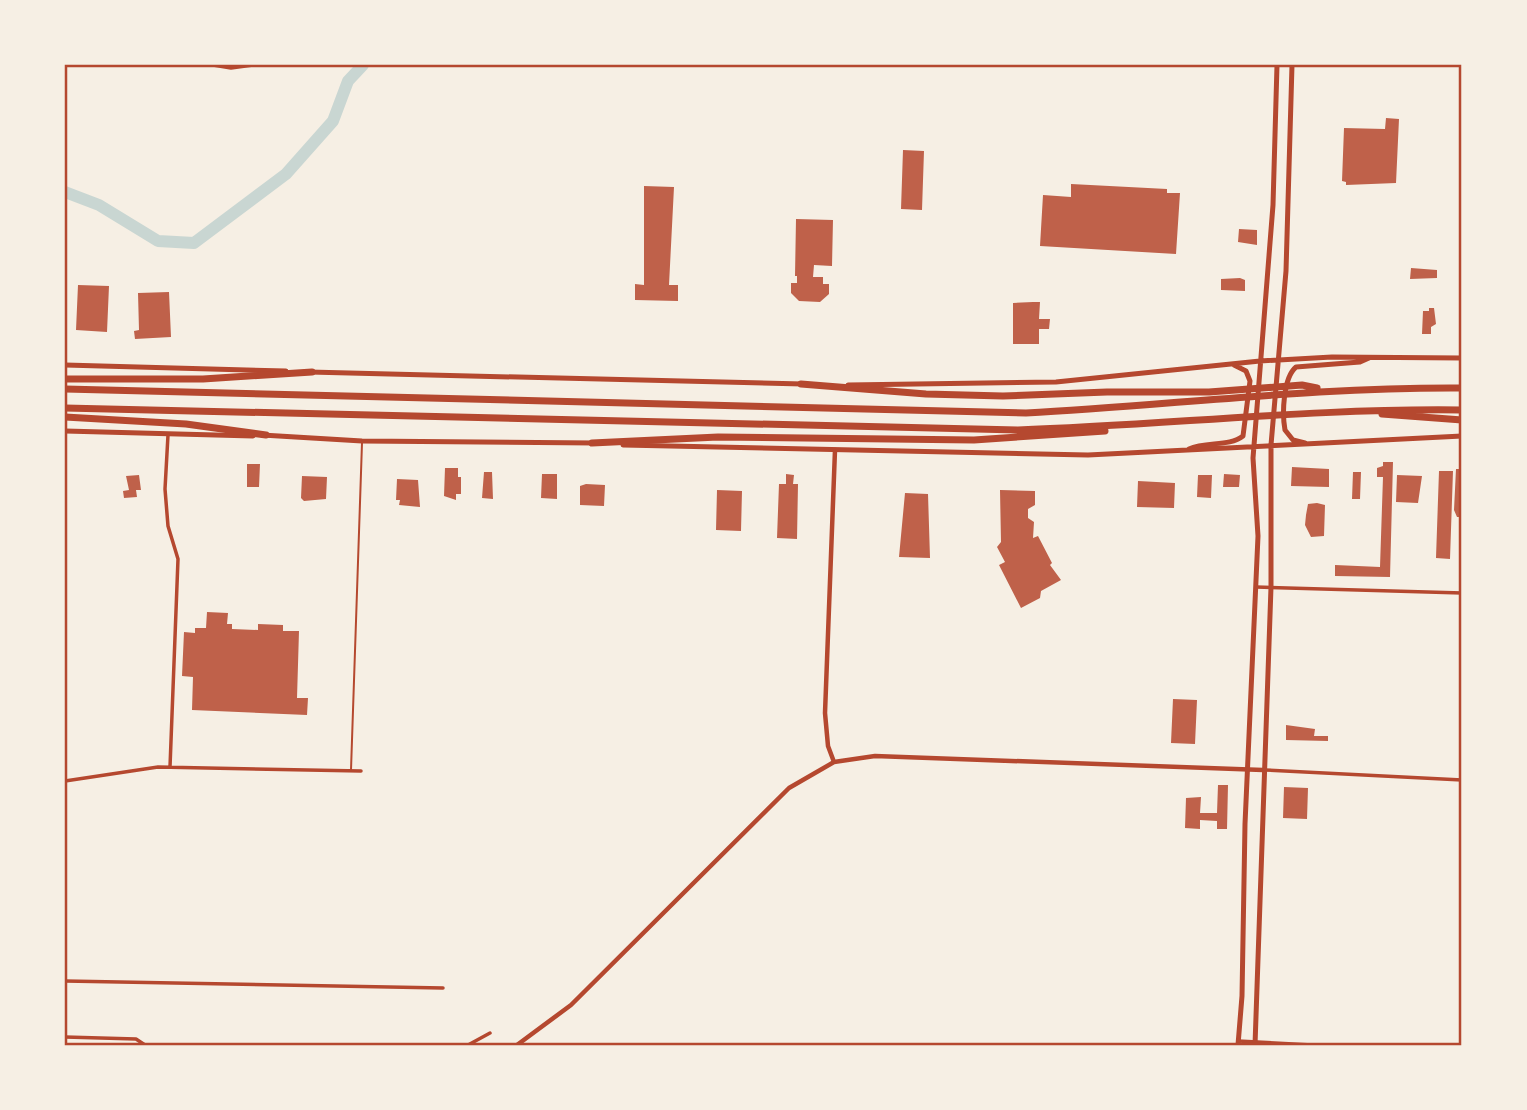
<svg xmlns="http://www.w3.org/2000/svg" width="1527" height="1110" viewBox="0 0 1527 1110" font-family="'DejaVu Sans',sans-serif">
<rect width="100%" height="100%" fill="#f6efe4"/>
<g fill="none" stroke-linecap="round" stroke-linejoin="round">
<!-- river -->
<path stroke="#c9d6d2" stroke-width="12" d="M65 192 99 205 158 241 194 243 286 174 333 121 348 81 363 65"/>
</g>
<!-- building -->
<path fill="#bf614a" d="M1386 118 1399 119 1396 183 1346 185V182L1342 181 1344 128 1385 129Z
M903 150 924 151 922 210 901 209Z
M1071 184 1167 189V193H1180L1176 254 1040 246 1043 195 1071 197Z
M644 186 674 187 669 285H678V301L635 300V284L644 285Z
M796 219 833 220 832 266 814 265 813 277H823V284H829V294L820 302 799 301 791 293V283H797V276H795Z
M1239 229 1257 230V245L1238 242Z
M1411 268 1437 270V278L1410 279Z
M1240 278 1245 280V291L1221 290V279Z
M78 285 109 286 107 332 76 330Z
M169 292 171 337 135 339 134 331 139 330 138 293Z
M1033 302H1040L1039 319H1050L1049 329H1039V344H1013V303Z
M1429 308H1434L1436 324 1431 327V334H1422L1423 311H1429Z
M1383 462H1393L1390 577 1335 576V565L1380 567 1383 477H1377V468L1383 466Z
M247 464H260L259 487H247Z
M1292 467 1329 469V487L1291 486Z
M445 468H458V477H461V494H456V500L444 496Z
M1456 469H1462V517H1457L1454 510Z
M1439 471H1453L1450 559 1436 558Z
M484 472H492L493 499 482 498Z
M1353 472H1361L1360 499H1352Z
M542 474H557V499L541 498Z
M786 474 794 475 793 484H798L797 539 777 538 779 484H786Z
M1224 474 1240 475 1239 487H1223Z
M139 475 141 490H136L137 497 124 498 123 491 129 490 126 476Z
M1198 475H1212L1211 498 1197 497Z
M1397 475 1422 476 1418 503 1396 502Z
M302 476 327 477 326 499 304 501 301 498Z
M397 479 418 480 420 507 399 505 400 500H396Z
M1138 481 1175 483 1174 508 1137 507Z
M586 484 605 485 604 506 580 505V486Z
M717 490 742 491 741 531 716 530Z
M1000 490 1035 491V505L1028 509V518L1034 522 1033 538 1038 536 1052 563 1050 565 1061 580 1041 591 1040 598 1021 608 999 565 1005 562 997 547 1001 542Z
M905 493 928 494 930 558 899 557Z
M1317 503 1325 505 1324 536 1311 537 1305 525 1306 515 1308 504Z
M207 612 228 613 227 624H232V629L258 630V624L283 625V631H299L297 698H308L307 715 192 710 193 677 182 676 184 632 195 633V628H206Z
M1173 699 1197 700 1195 744 1171 743Z
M1286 725 1315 729 1314 736H1328V741L1286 740Z
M1218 785H1228L1227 829H1217V821L1200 820V829L1185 828 1186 798 1201 797 1200 813H1217Z
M1284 787 1308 788 1307 819 1283 818Z"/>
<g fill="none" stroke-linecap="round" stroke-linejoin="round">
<!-- service -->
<path stroke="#b5482f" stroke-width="2" d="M351 770 362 443"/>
<!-- minor -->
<path stroke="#b5482f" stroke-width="3.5" d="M213 65 231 68 253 65
M168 435 165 489 168 526 178 559 170 767
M1256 587 1462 593
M1265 770 1462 780
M65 781 158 767 361 771
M65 981 443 988
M65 1037 136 1039 145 1045
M1238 1041 1312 1045
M468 1045 490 1033"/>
<!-- tertiary -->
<path stroke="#b5482f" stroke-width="4.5" d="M834 762 828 746 825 713 835 450
M517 1045 571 1005 789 788 834 762 875 756 1263 770"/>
<!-- secondary -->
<path stroke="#b5482f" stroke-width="5" d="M65 365 286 371
M309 372 803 384
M848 385 1056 382 1260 361 1332 357 1462 358
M65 431 253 436
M262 435 362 441 595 443
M1305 443 1293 440 1285 430C1282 414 1283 378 1296 367L1360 362 1369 358
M623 445 1088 455 1462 436
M1189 449C1206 441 1229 447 1243 436L1250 381 1246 371 1234 365
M1238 1045 1242 996 1245 824 1258 536 1253 458 1273 205 1277 65
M1255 1045 1271 587V445L1286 271 1292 65"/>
<!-- motorway -->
<path stroke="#b5482f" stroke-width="7" d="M65 379H203L312 372
M801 384 926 394 1003 396 1107 392H1209L1302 385 1317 388
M65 389 1026 413C1172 405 1316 387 1462 388
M65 408 1018 430C1166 425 1314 408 1462 410
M1382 414 1462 420
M65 417 186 424 266 435
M592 443 718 437 974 440 1105 431"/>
</g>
<!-- border -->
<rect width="1527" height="1110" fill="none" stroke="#f6efe4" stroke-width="133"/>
<rect x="66" y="66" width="1394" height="978" fill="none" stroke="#b5482f" stroke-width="2.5"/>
</svg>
